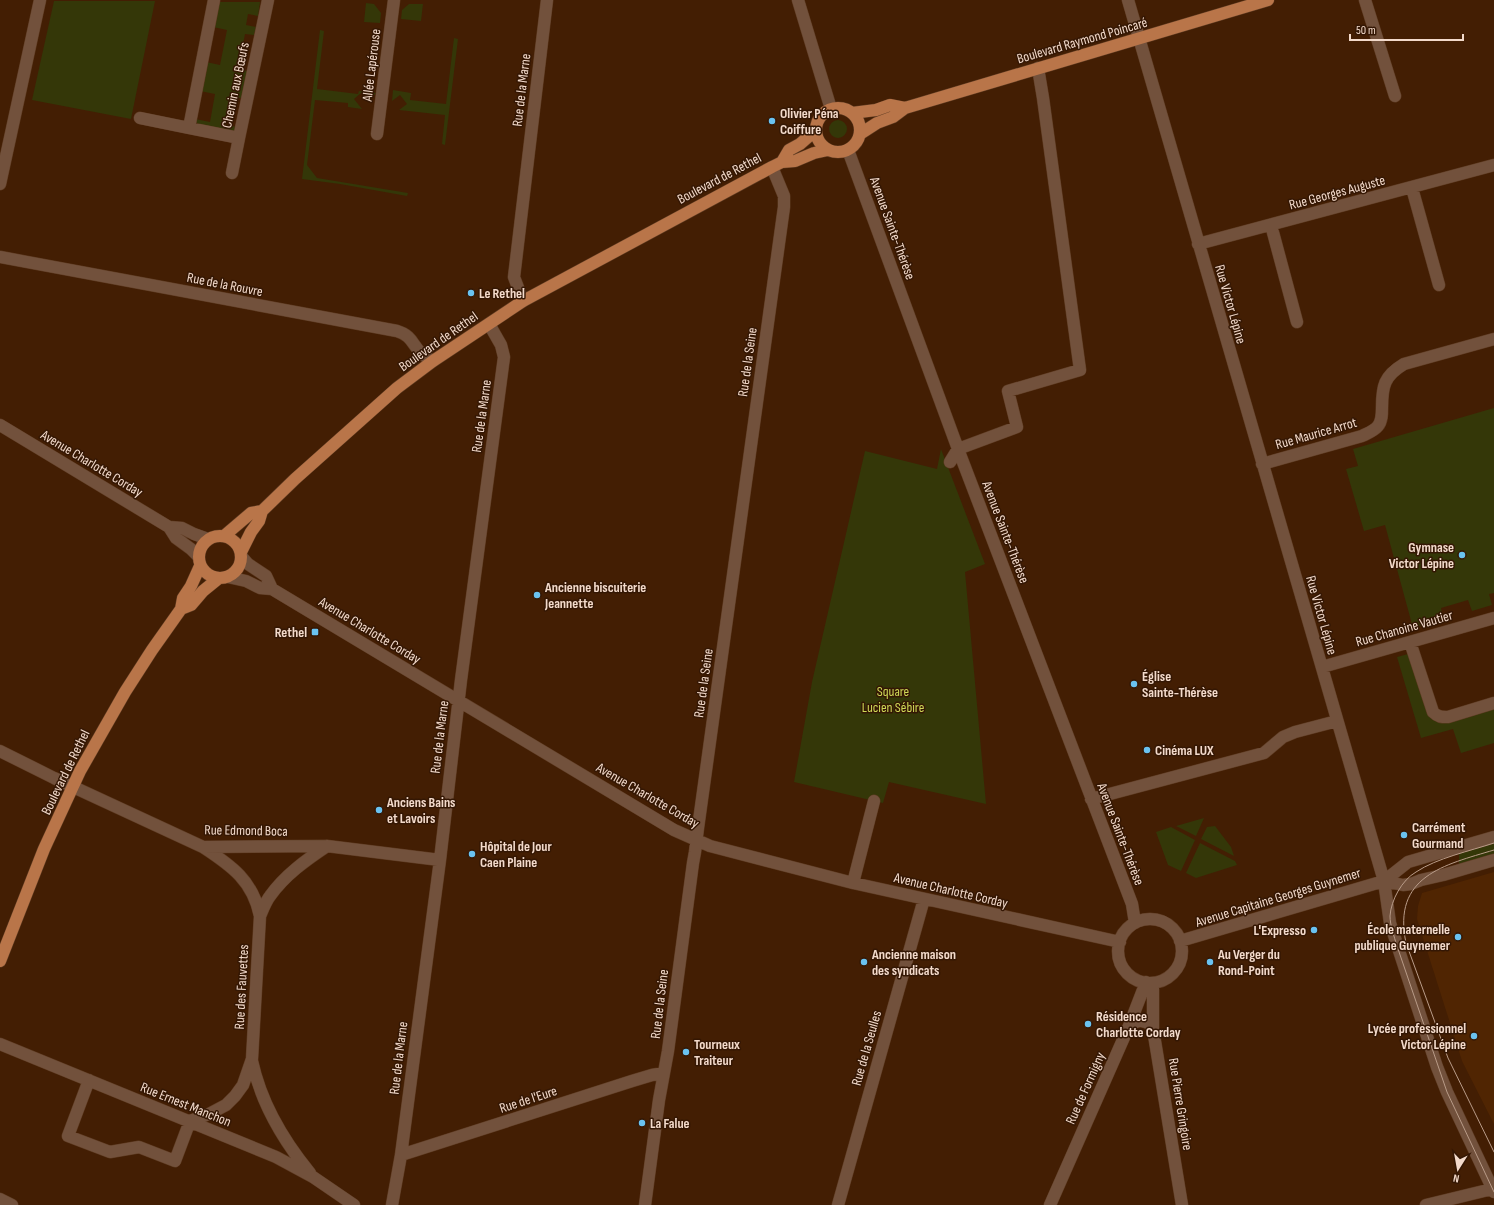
<svg xmlns="http://www.w3.org/2000/svg" width="1494" height="1205" viewBox="0 0 1494 1205" font-family="'Sofia Sans Condensed',sans-serif">
<rect width="100%" height="100%" fill="#431e03"/>
<!-- built -->
<path fill="#502502" d="M1494 872V1124L1462 1061 1417 919 1418 906 1422 893Z"/>
<!-- green -->
<path fill="#343708" d="M54 1H155L131 119 32 100Z
M218 2H260L258 16 248 14 246 25 256 27 254 35 245 34 238 69 247 71 242 98 231 97 226 125 237 127 236 132 194 123 195 119 210 122 215 94 200 91 206 62 220 65 227 30 213 27Z
M366 3 374 4 381 13 380 23 364 22Z
M409 4H423L421 21 401 19 402 10Z
M320 30 324 31 317 89 358 94 359 91 376 93 370 99 362 92 354 99 362 109 348 107V103L315 100 307 165 317 178 408 193 407 196 340 184 302 179Z
M454 38 458 39 445 145 442 144 445 115 399 110 407 104 400 95 392 101 393 90 411 93 410 100 446 104Z
M829 129a9 9 0 1 1 18 0a9 9 0 1 1-18 0Z
M1494 408V593L1489 594 1492 605 1472 611 1468 600 1441 608 1443 619 1413 628 1385 525 1364 531 1346 469 1358 466 1353 449Z
M941 449 985 564 965 572 986 804 889 782 883 803 794 782 812 682 865 451 937 469Z
M1408 654 1438 722 1443 723 1494 709V743L1461 753 1453 729 1421 738 1397 657Z
M1204 818 1196 836 1176 826Z
M1215 826 1231 847 1234 856 1201 839 1207 827Z
M1171 827 1195 840 1181 871 1168 865 1156 832Z
M1494 841V856L1459 866V851Z
M1200 843 1235 861 1237 865 1196 878 1186 873Z"/>
<g fill="none" stroke-linecap="round" stroke-linejoin="round">
<!-- minor casing -->
<g stroke="#5f3c23" stroke-width="13">
<path id="minor" d="M214 0 189 128 239 138 268 0
M798 0 831 109
M1128 0 1384 881 1390 923 1437 1067 1447 1092 1494 1192
M1365 0 1395 96
M140 118 189 128
M377 134 394 0
M848 150 958 449 1132 904 1135 923
M232 173 239 138
M0 184 40 0
M1412 188 1439 285
M1271 225 1297 322
M1198 244 1494 165
M0 257 397 331C413 336 412 345 422 354 425 357 430 359 433 361
M523 301 514 277 547 0
M0 425 169 527 176 538 191 549 198 556
M950 462 958 449 1017 427 1008 391 1080 370 1043 98 1038 68
M1262 464 1362 436C1368 433 1374 431 1378 426 1382 421 1382 414 1382 408 1382 386 1384 376 1404 364L1494 339
M169 527 182 528 194 534 208 539
M241 556 248 564 266 576 272 589
M228 577 246 581 260 588 272 589 674 830 710 846 853 883 1120 942
M1410 642 1433 712C1438 717 1441 717 1448 717L1494 703
M1322 667 1494 618
M0 751 54 778 203 847 327 846 440 860
M1091 799 1264 753 1283 737 1295 732 1337 721
M203 847C232 866 253 881 260 916
M1384 881 1403 885 1411 884 1421 880 1443 875 1494 860
M853 883 874 801
M1118 951a32 32 0 1 1 64 0a32 32 0 1 1-64 0Z
M1180 941 1384 881 1408 862 1494 837
M1153 983V1029L1182 1205
M1129 1026C1137 1020 1143 1019 1151 1025L1153 1029
M0 1044 276 1157 313 1177 354 1205
M252 1061C261 1103 283 1140 310 1173
M89 1080 68 1136 110 1152 139 1147 175 1161 190 1121 209 1114 226 1105 235 1096 243 1085 252 1059 260 916C263 909 266 901 270 896 285 875 306 860 327 846
M401 1155 632 1081 652 1075 664 1073
M0 1199 12 1205
M392 1205 401 1155 440 860 461 680 504 357 501 345 489 324
M645 1205 659 1100 668 1051 693 863 695 852 698 828 784 207V196L772 167
M838 1205 924 899
M1050 1205 1129 1026 1146 982
M1426 1205 1492 1189"/>
</g>
<!-- major casing -->
<g stroke="#5f3c23" stroke-width="13">
<path id="major" d="M816 130a22 22 0 1 1 44 0a22 22 0 1 1-44 0Z
M852 113 876 110 890 105 905 108
M860 134 877 123 893 117 905 108 1268 0
M782 162 789 150 800 144 816 130
M199 557a21 21 0 1 1 42 0a21 21 0 1 1-42 0Z
M224 536 251 513 262 511
M241 552 251 532 259 521 262 511 295 479 397 388 433 361 523 301 772 167 782 162 795 161 814 153 828 150
M181 609 191 605 203 591 219 578
M0 961 44 849 80 771 125 692 152 650 181 609 183 598 191 586 200 566"/>
</g>
<!-- minor -->
<use href="#minor" stroke="#72513c" stroke-width="12"/>
<!-- major -->
<use href="#major" stroke="#b97549" stroke-width="12"/>
<!-- tram -->
<path stroke="#b99c89" stroke-width="1" d="M1494 843C1470 851 1437 858 1416 872 1402 880 1391 900 1390 916 1390 925 1394 936 1397 946L1447 1092 1494 1192
M1494 850C1444 865 1392 876 1406 943L1448 1058 1494 1152"/>
</g>
<!-- markers -->
<g fill="#6ac3f1" stroke="#341704" stroke-width="1.5">
<circle cx="772" cy="121" r="4"/>
<circle cx="471" cy="293" r="4"/>
<circle cx="1462" cy="555" r="4"/>
<circle cx="537" cy="595" r="4"/>
<rect x="311" y="628" width="8" height="8" rx="2"/>
<circle cx="1134" cy="684" r="4"/>
<circle cx="1147" cy="750" r="4"/>
<circle cx="379" cy="810" r="4"/>
<circle cx="1404" cy="835" r="4"/>
<circle cx="472" cy="854" r="4"/>
<circle cx="1314" cy="930" r="4"/>
<circle cx="1458" cy="937" r="4"/>
<circle cx="864" cy="962" r="4"/>
<circle cx="1210" cy="962" r="4"/>
<circle cx="1088" cy="1024" r="4"/>
<circle cx="1474" cy="1036" r="4"/>
<circle cx="686" cy="1052" r="4"/>
<circle cx="642" cy="1123" r="4"/>
</g>
<g text-anchor="middle" stroke-width="3" stroke-linejoin="round" paint-order="stroke">
<!-- street labels -->
<g font-size="14" fill="#f3dacb" stroke="#341704">
<text transform="translate(1082 40) rotate(-16)" y="5">Boulevard Raymond Poincaré</text>
<text transform="translate(371 65) rotate(-83)" y="5">Allée Lapérouse</text>
<text transform="translate(235 85) rotate(-78)" y="5">Chemin aux Bœufs</text>
<text transform="translate(521 90) rotate(-83)" y="5">Rue de la Marne</text>
<text transform="translate(719 178) rotate(-28)" y="5">Boulevard de Rethel</text>
<text transform="translate(1337 192) rotate(-15)" y="5">Rue Georges Auguste</text>
<text transform="translate(893 228) rotate(70)" y="5">Avenue Sainte-Thérèse</text>
<text transform="translate(225 284) rotate(11)" y="5">Rue de la Rouvre</text>
<text transform="translate(1231 304) rotate(74)" y="5">Rue Victor Lépine</text>
<text transform="translate(438 341) rotate(-35)" y="5">Boulevard de Rethel</text>
<text transform="translate(747 362) rotate(-82)" y="5">Rue de la Seine</text>
<text transform="translate(481 416) rotate(-82)" y="5">Rue de la Marne</text>
<text transform="translate(1316 433) rotate(-16)" y="5">Rue Maurice Arrot</text>
<text transform="translate(92 463) rotate(31)" y="5">Avenue Charlotte Corday</text>
<text transform="translate(1006 532) rotate(69)" y="5">Avenue Sainte-Thérèse</text>
<text transform="translate(1322 615) rotate(74)" y="5">Rue Victor Lépine</text>
<text transform="translate(1404 628) rotate(-16)" y="5">Rue Chanoine Vautier</text>
<text transform="translate(370 630) rotate(31)" y="5">Avenue Charlotte Corday</text>
<text transform="translate(703 683) rotate(-82)" y="5">Rue de la Seine</text>
<text transform="translate(439 737) rotate(-83)" y="5">Rue de la Marne</text>
<text transform="translate(65 772) rotate(-64)" y="5">Boulevard de Rethel</text>
<text transform="translate(648 795) rotate(30)" y="5">Avenue Charlotte Corday</text>
<text transform="translate(246 830) rotate(1)" y="5">Rue Edmond Boca</text>
<text transform="translate(1121 834) rotate(69)" y="5">Avenue Sainte-Thérèse</text>
<text transform="translate(951 890) rotate(13)" y="5">Avenue Charlotte Corday</text>
<text transform="translate(1278 897) rotate(-17)" y="5">Avenue Capitaine Georges Guynemer</text>
<text transform="translate(241 987) rotate(-87)" y="5">Rue des Fauvettes</text>
<text transform="translate(659 1004) rotate(-83)" y="5">Rue de la Seine</text>
<text transform="translate(866 1048) rotate(-74)" y="5">Rue de la Seulles</text>
<text transform="translate(398 1058) rotate(-83)" y="5">Rue de la Marne</text>
<text transform="translate(1085 1088) rotate(-66)" y="5">Rue de Formigny</text>
<text transform="translate(528 1099) rotate(-18)" y="5">Rue de l'Eure</text>
<text transform="translate(186 1104) rotate(22)" y="5">Rue Ernest Manchon</text>
<text transform="translate(1181 1104) rotate(81)" y="5">Rue Pierre Gringoire</text>
</g>
<!-- poi labels -->
<g font-size="14" font-weight="bold" fill="#f3dacb" stroke="#341704" text-anchor="start">
<text x="780" y="118">Olivier Péna<tspan x="780" dy="16">Coiffure</tspan></text>
<text x="479" y="298">Le Rethel</text>
<text x="1454" y="552" text-anchor="end">Gymnase<tspan x="1454" dy="16">Victor Lépine</tspan></text>
<text x="545" y="592">Ancienne biscuiterie<tspan x="545" dy="16">Jeannette</tspan></text>
<text x="307" y="637" text-anchor="end">Rethel</text>
<text x="1142" y="681">Église<tspan x="1142" dy="16">Sainte-Thérèse</tspan></text>
<text x="1155" y="755">Cinéma LUX</text>
<text x="387" y="807">Anciens Bains<tspan x="387" dy="16">et Lavoirs</tspan></text>
<text x="1412" y="832">Carrément<tspan x="1412" dy="16">Gourmand</tspan></text>
<text x="480" y="851">Hôpital de Jour<tspan x="480" dy="16">Caen Plaine</tspan></text>
<text x="1450" y="934" text-anchor="end">École maternelle<tspan x="1450" dy="16">publique Guynemer</tspan></text>
<text x="1306" y="935" text-anchor="end">L'Expresso</text>
<text x="872" y="959">Ancienne maison<tspan x="872" dy="16">des syndicats</tspan></text>
<text x="1218" y="959">Au Verger du<tspan x="1218" dy="16">Rond-Point</tspan></text>
<text x="1096" y="1021">Résidence<tspan x="1096" dy="16">Charlotte Corday</tspan></text>
<text x="1466" y="1033" text-anchor="end">Lycée professionnel<tspan x="1466" dy="16">Victor Lépine</tspan></text>
<text x="694" y="1049">Tourneux<tspan x="694" dy="16">Traiteur</tspan></text>
<text x="650" y="1128">La Falue</text>
</g>
<!-- park labels -->
<g font-size="14" fill="#cfd957" stroke="#341704">
<text x="893" y="696">Square<tspan x="893" dy="16">Lucien Sébire</tspan></text>
</g>
</g>
<!-- north arrow -->
<g transform="translate(1458 1169) rotate(191)" stroke="#341704" stroke-width="3" paint-order="stroke">
<path d="M0-3L7 15L0 10L-7 15Z" fill="#f3dacb"/>
<text y="-6" font-size="11" font-weight="bold" text-anchor="middle" fill="#f3dacb">N</text>
</g>
<!-- scale -->
<path d="M1350 34v6h113v-6" fill="none" stroke="#f3dacb" stroke-width="2"/>
<text x="1356" y="34" font-size="12" fill="#f3dacb" stroke="#341704" stroke-width="3" paint-order="stroke">50 m</text>
</svg>
